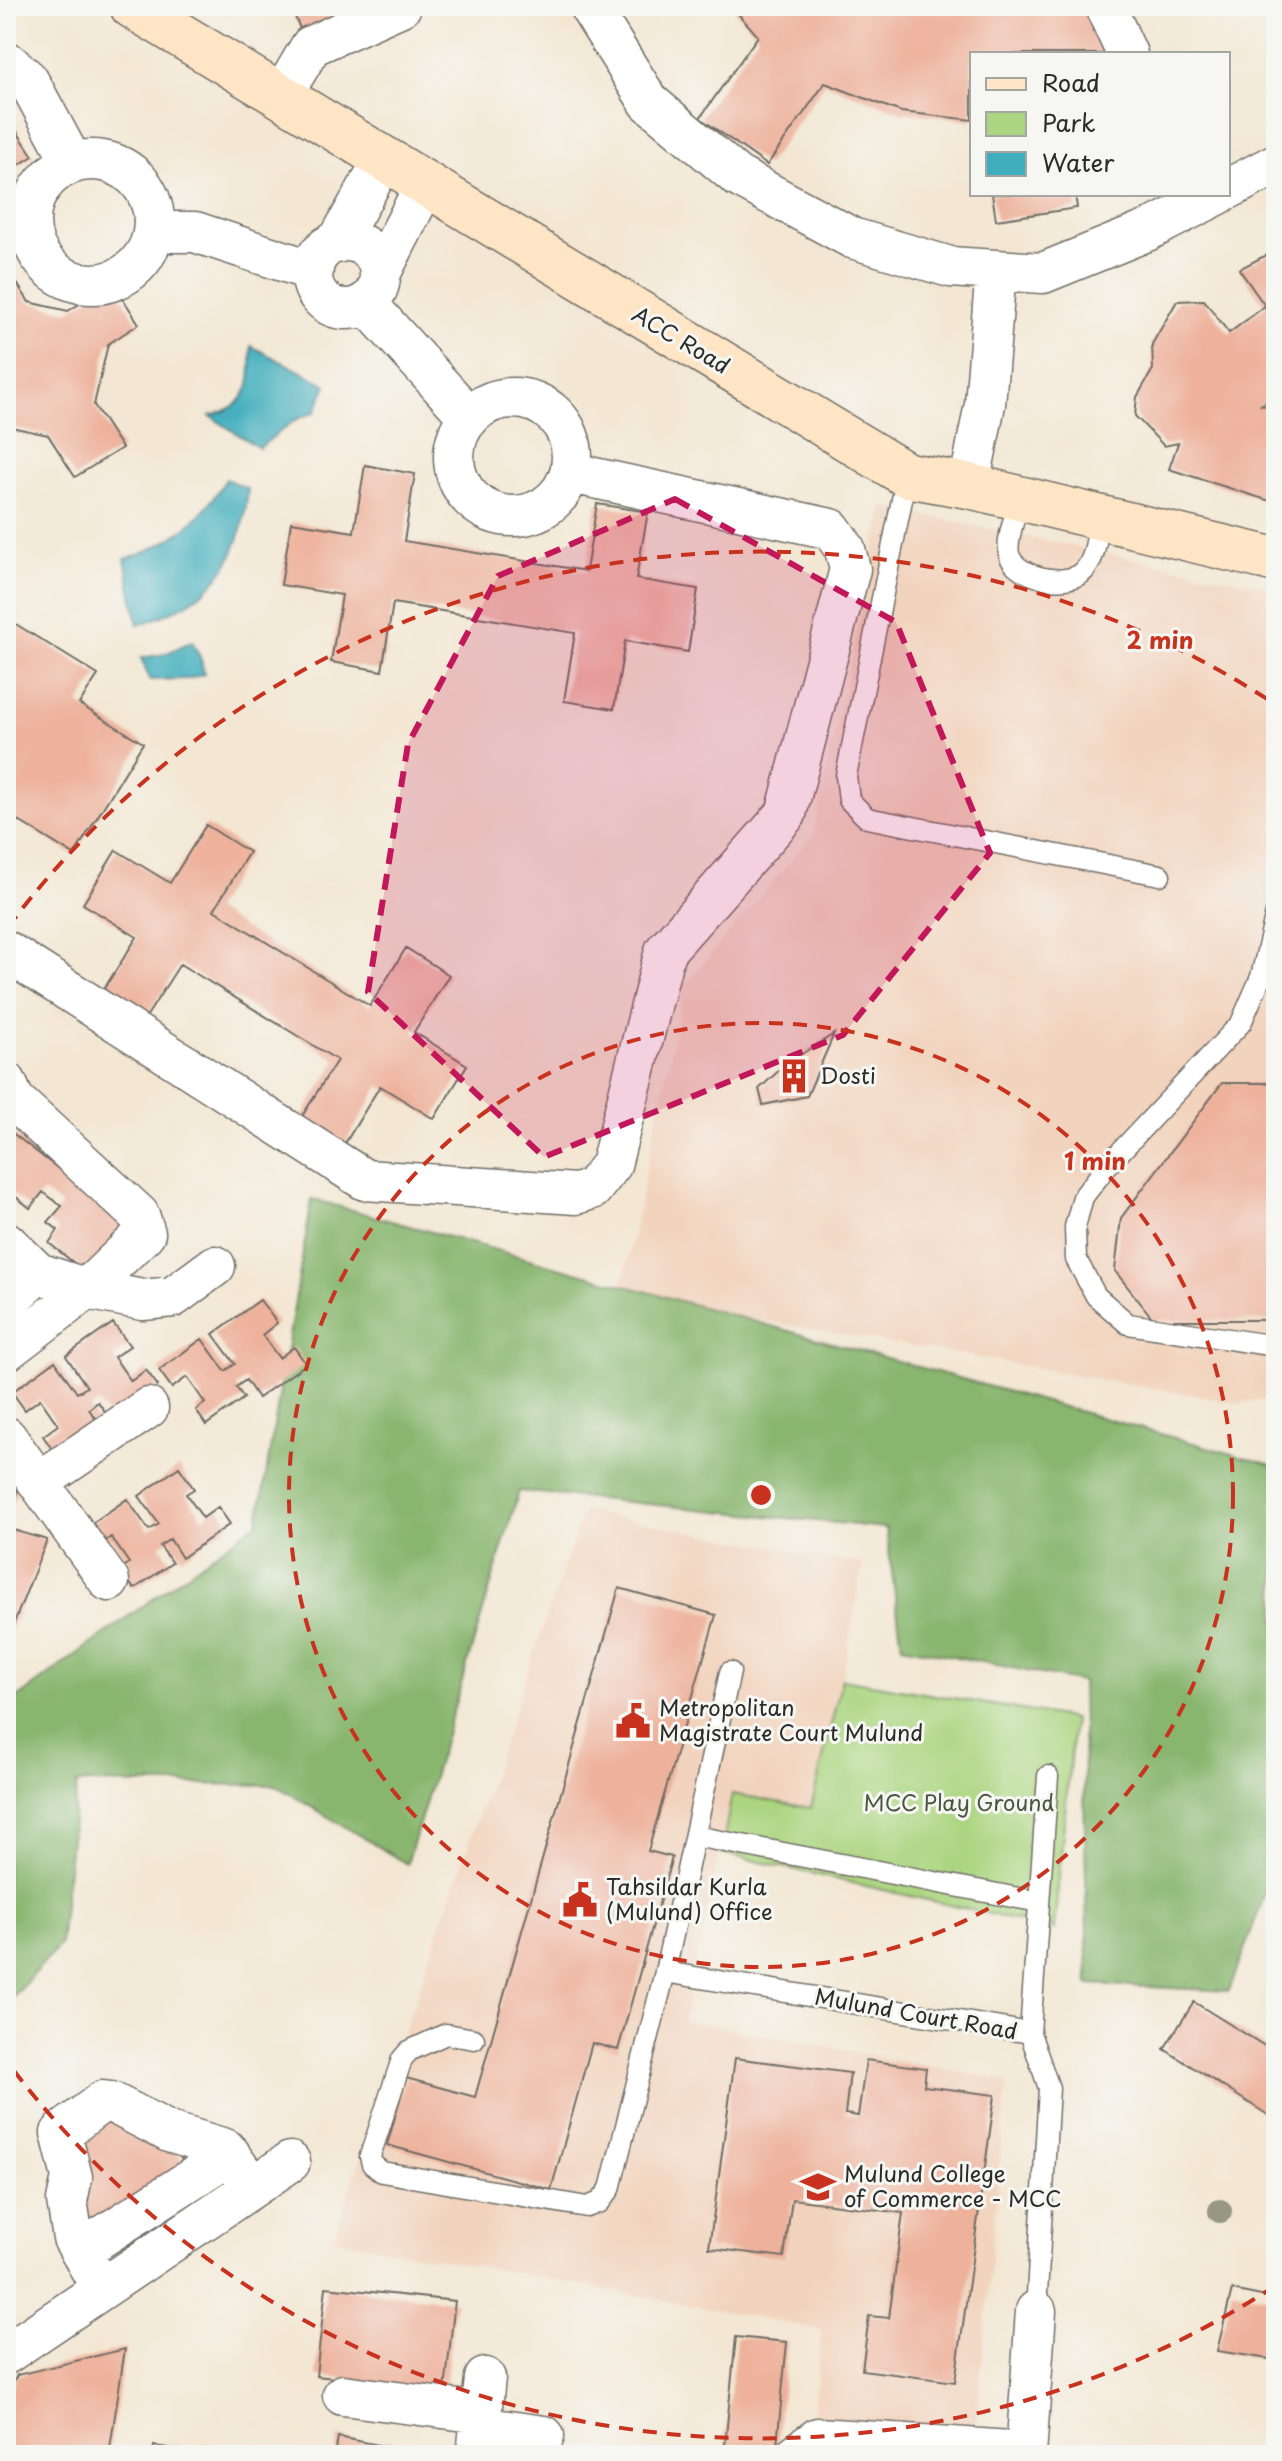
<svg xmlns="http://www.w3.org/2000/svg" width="1282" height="2461" viewBox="0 0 1282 2461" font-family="'Playpen Sans',sans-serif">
<rect width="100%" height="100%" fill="#f6f6f2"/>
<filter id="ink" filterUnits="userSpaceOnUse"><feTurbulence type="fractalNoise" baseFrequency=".0125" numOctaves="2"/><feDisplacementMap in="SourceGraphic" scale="16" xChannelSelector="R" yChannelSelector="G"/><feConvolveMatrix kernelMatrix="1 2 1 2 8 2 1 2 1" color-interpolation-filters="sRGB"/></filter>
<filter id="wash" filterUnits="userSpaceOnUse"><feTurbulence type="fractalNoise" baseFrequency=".006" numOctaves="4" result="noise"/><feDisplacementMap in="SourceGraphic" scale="32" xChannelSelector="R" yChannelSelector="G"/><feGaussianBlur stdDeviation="1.8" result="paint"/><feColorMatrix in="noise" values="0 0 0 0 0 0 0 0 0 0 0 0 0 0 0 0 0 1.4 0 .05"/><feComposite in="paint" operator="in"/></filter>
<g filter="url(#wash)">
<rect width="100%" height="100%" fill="#f3e7d3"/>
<!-- built -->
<path fill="#f2d4be" d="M883 507 1276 588V1399L1239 1403 620 1296 685 984 813 835Z
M583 1511 863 1564 842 1679 811 1808 732 1794 684 2020 1007 2081 975 2441 812 2420 822 2330 333 2239Z"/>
<!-- green -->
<path fill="#abd580" stroke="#6b8056" stroke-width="2" d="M842 1679 1074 1719 1054 1929 721 1853 732 1794 811 1808Z"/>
<!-- forest -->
<path fill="#88b66e" stroke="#5a704c" stroke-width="2" d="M312 1199 1276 1466V1864L1229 1991 1088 1984 1082 1682 902 1646 886 1528 519 1491 407 1864 275 1785 77 1783 60 1944 6 2005V1706L258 1522Z"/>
<!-- water -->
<path fill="#3fadbc" stroke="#356c74" stroke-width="2" d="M251 346 327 385 315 412 295 420 259 448 210 416C251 405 252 385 251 346Z
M226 479 248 489C241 567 213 600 138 625L125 559C172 544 200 522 226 479Z
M192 641 201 659 204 674 188 679 150 680 141 658 165 654Z"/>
<g id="blocks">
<!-- building -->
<path fill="#eeb29c" d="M290 6H334L339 19 303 35Z
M731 6H1094L1114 54H972V120L901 112 825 83 767 165 700 118 758 36Z
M6 115 33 156 6 173Z
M992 194H1075L1077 208 996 220Z
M1276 250V395L1261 405 1276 408V503L1169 469 1178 443 1164 446 1135 416 1137 397 1153 369 1152 344 1177 301 1204 300 1229 333 1265 306 1239 269Z
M6 266 29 302 68 311 113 283 139 324 108 344 94 405 122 448 75 477 48 435 6 426Z
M365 465 415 474 404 541 586 571 597 504 648 512 636 579 698 589 688 652 625 641 614 709 564 701 575 633 393 603 382 671 331 662 342 595 281 585 291 522 354 532Z
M6 618 98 675 79 704 143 743 74 855 6 813Z
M206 825 249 852 214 910 370 1006 406 948 449 975 414 1032 467 1065 434 1119 380 1086 344 1145 301 1118 337 1060 180 964 143 1022 100 995 137 937 83 904 116 850 170 883Z
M834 1034 807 1096 763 1105 759 1089 787 1063Z
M1222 1083H1276V1320H1154L1115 1271 1121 1218Z
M6 1128 133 1227 93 1278 49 1243 58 1230 48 1222 62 1206 43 1192 30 1208 6 1189Z
M260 1300 277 1323 262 1335 279 1358 294 1347 306 1364 258 1398 246 1380 236 1387 244 1398 206 1425 196 1410 205 1403 187 1377 172 1388 159 1370 202 1339 225 1371 235 1364 213 1334Z
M113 1323 130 1346 114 1357 131 1381 146 1370 158 1386 111 1420 98 1402 89 1409 100 1426 57 1456 43 1436 58 1425 40 1399 25 1410 12 1392 55 1361 77 1393 87 1387 66 1356Z
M179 1467 194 1489 186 1494 203 1518 218 1507 230 1524 182 1558 170 1539 160 1546 172 1563 134 1589 120 1570 129 1563 111 1537 96 1548 84 1529 127 1499 149 1530 159 1524 139 1496Z
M25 1472 6 1519V1474Z
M6 1528 47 1540 6 1643Z
M619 1588 716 1615 648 1851 672 1857 618 2050 592 2043 551 2190 387 2145 406 2078 475 2097Z
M1194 2002 1276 2053V2120L1164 2049Z
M735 2058 850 2073 845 2114 858 2116 866 2060 926 2068 924 2086 995 2095 955 2382 862 2370 869 2316 889 2318 903 2213 792 2199 784 2257 709 2248Z
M109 2111 141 2124 158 2149 169 2141 189 2170 95 2231 79 2205V2196L90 2188 73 2153 85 2145 76 2132Z
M326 2287 455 2301 445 2390 316 2376Z
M1232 2290 1276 2299V2360L1217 2351Z
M736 2337 787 2342 776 2455H724Z
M125 2349 109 2455H6V2398L17 2375Z
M338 2437 425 2454 424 2455H335Z
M154 2446 203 2453V2455H153Z"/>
</g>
</g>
<g filter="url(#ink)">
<use href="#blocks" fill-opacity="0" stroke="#716d66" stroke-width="2"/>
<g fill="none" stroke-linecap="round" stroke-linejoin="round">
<!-- lane casing -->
<g stroke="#716d66" stroke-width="23">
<path id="lane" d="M907 475 846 776 849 800 867 818 1160 875
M1020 499C1016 514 1006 538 1009 554 1015 578 1068 588 1084 571 1096 558 1097 534 1100 517
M1276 913 1261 977 1241 1023 1106 1167 1083 1197 1075 1227 1076 1259 1096 1296 1128 1324 1276 1346
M695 1836 1039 1902
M665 1972 1030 2033 1049 2088 1036 2311
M1030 2033 1048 1776
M474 2039 446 2034 409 2051 402 2059 370 2156 372 2164 382 2172 587 2207 600 2202 610 2189 665 1972 730 1672"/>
</g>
<!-- street casing -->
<g stroke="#716d66" stroke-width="43">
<path id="street" d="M589 6 649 102 737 176 852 238 950 267 1043 273 1149 230 1219 194
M1105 6 1127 54
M6 61 28 80 72 162
M281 97 311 46 401 6
M30 222a62 62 0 1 1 124 0a62 62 0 1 1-124 0Z
M1228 189 1276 164
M154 232H195L313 271
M312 275a34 34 0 1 1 68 0a34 34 0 1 1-68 0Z
M337 243 383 161
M380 274 425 185
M366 303 469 417
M454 457a59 59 0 1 1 118 0a59 59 0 1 1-118 0Z
M969 486 985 404 996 270
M6 951 365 1180 576 1194 592 1189 611 1165 665 951 786 814 850 569 845 549 831 529 571 473
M6 1082 14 1100 139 1215 145 1233 87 1289 38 1273 6 1242
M6 1302 38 1273
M6 1351 87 1289 143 1300 173 1297 215 1266
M6 1437 109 1581
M39 1482 148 1408
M80 2251 230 2154
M102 2289 73 2238 67 2201 72 2177 61 2133 103 2101 111 2102 169 2132 225 2149 253 2187
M6 2354 290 2162
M343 2395 481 2413
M479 2427 544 2436
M477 2455 485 2378
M795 2455 818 2438 1026 2452
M1026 2455 1036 2311"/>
</g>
<!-- secondary casing -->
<g stroke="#716d66" stroke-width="47">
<path id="secondary" d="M132 6 907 475 969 486 1276 560"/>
</g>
<!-- lane -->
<use href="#lane" stroke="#fff" stroke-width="20"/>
<!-- street -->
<use href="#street" stroke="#fff" stroke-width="40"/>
<!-- secondary -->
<use href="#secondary" stroke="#fee5c5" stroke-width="44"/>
</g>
<!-- trees -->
<circle fill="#979782" cx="1220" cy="2211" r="12"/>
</g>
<!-- marked area -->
<path fill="#c2185b" fill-opacity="0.2" stroke="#c2185b" stroke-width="6" stroke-dasharray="16 10" stroke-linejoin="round" d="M675 499 896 622 990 853 843 1035 544 1157 368 992 408 744 498 576Z"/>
<!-- distance rings -->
<g fill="none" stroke="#c8321e" stroke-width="4" stroke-dasharray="14 10">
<circle cx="761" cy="1495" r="472"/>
<path d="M1275 2286A943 943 0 0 1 8 2063M8 927A943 943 0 0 1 1275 704"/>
</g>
<!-- icons -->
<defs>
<g id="building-bare" transform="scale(2.76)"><path d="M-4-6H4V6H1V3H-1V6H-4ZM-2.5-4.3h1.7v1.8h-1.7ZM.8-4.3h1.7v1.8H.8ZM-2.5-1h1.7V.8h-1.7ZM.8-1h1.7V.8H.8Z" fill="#c8321e" stroke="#f6f6f2" stroke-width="2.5" paint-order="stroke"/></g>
<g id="civic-bare" transform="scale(2.76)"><path d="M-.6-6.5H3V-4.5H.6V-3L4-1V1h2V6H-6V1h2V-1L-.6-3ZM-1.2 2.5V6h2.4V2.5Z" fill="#c8321e" stroke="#f6f6f2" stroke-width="2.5" paint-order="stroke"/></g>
<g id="university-bare" transform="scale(2.76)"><path d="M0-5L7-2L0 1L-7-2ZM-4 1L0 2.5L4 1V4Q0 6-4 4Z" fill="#c8321e" stroke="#f6f6f2" stroke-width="2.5" paint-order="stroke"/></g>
</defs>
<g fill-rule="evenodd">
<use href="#building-bare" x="794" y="1076"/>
<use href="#civic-bare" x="633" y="1721"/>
<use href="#civic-bare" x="580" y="1900"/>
<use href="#university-bare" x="818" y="2187"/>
</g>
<g text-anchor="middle" stroke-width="6" stroke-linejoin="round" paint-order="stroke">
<!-- street labels -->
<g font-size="22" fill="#2b2b2b" stroke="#f6f6f2">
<text transform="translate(681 340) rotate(31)" y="8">ACC Road</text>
<text transform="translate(916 2014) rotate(10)" y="8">Mulund Court Road</text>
</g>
<!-- poi labels -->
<g font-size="22" fill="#2b2b2b" stroke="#f6f6f2" text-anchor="start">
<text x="820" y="1084">Dosti</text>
<text x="659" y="1716">Metropolitan<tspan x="659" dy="25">Magistrate Court Mulund</tspan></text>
<text x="606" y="1895">Tahsildar Kurla<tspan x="606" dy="25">(Mulund) Office</tspan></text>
<text x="844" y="2182">Mulund College<tspan x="844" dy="25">of Commerce - MCC</tspan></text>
</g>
<!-- park labels -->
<g font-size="22" fill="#4b5640" stroke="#f6f6f2">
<text x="959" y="1811">MCC Play Ground</text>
</g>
</g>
<circle cx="761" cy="1495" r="12" fill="#c8321e" stroke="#f6f6f2" stroke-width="4"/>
<g font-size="24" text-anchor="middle" font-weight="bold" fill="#c8321e" stroke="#f6f6f2" stroke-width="6" stroke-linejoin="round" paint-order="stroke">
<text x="1160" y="649">2 min</text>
<text x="1095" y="1170">1 min</text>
</g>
<!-- margin -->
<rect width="1282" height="2461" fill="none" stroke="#f6f6f2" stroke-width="32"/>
<!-- legend -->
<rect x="970" y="52" width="260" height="144" fill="#f6f6f2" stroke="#a5a5a2" stroke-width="2"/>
<rect x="986" y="78" width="40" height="12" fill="#fee5c5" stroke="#a5a5a2" stroke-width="2"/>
<text x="1042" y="92" font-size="24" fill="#2b2b2b">Road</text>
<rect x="986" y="112" width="40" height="24" fill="#abd580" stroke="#a5a5a2" stroke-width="2"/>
<text x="1042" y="132" font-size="24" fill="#2b2b2b">Park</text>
<rect x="986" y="152" width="40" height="24" fill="#3fadbc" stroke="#a5a5a2" stroke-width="2"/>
<text x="1042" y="172" font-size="24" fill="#2b2b2b">Water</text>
</svg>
